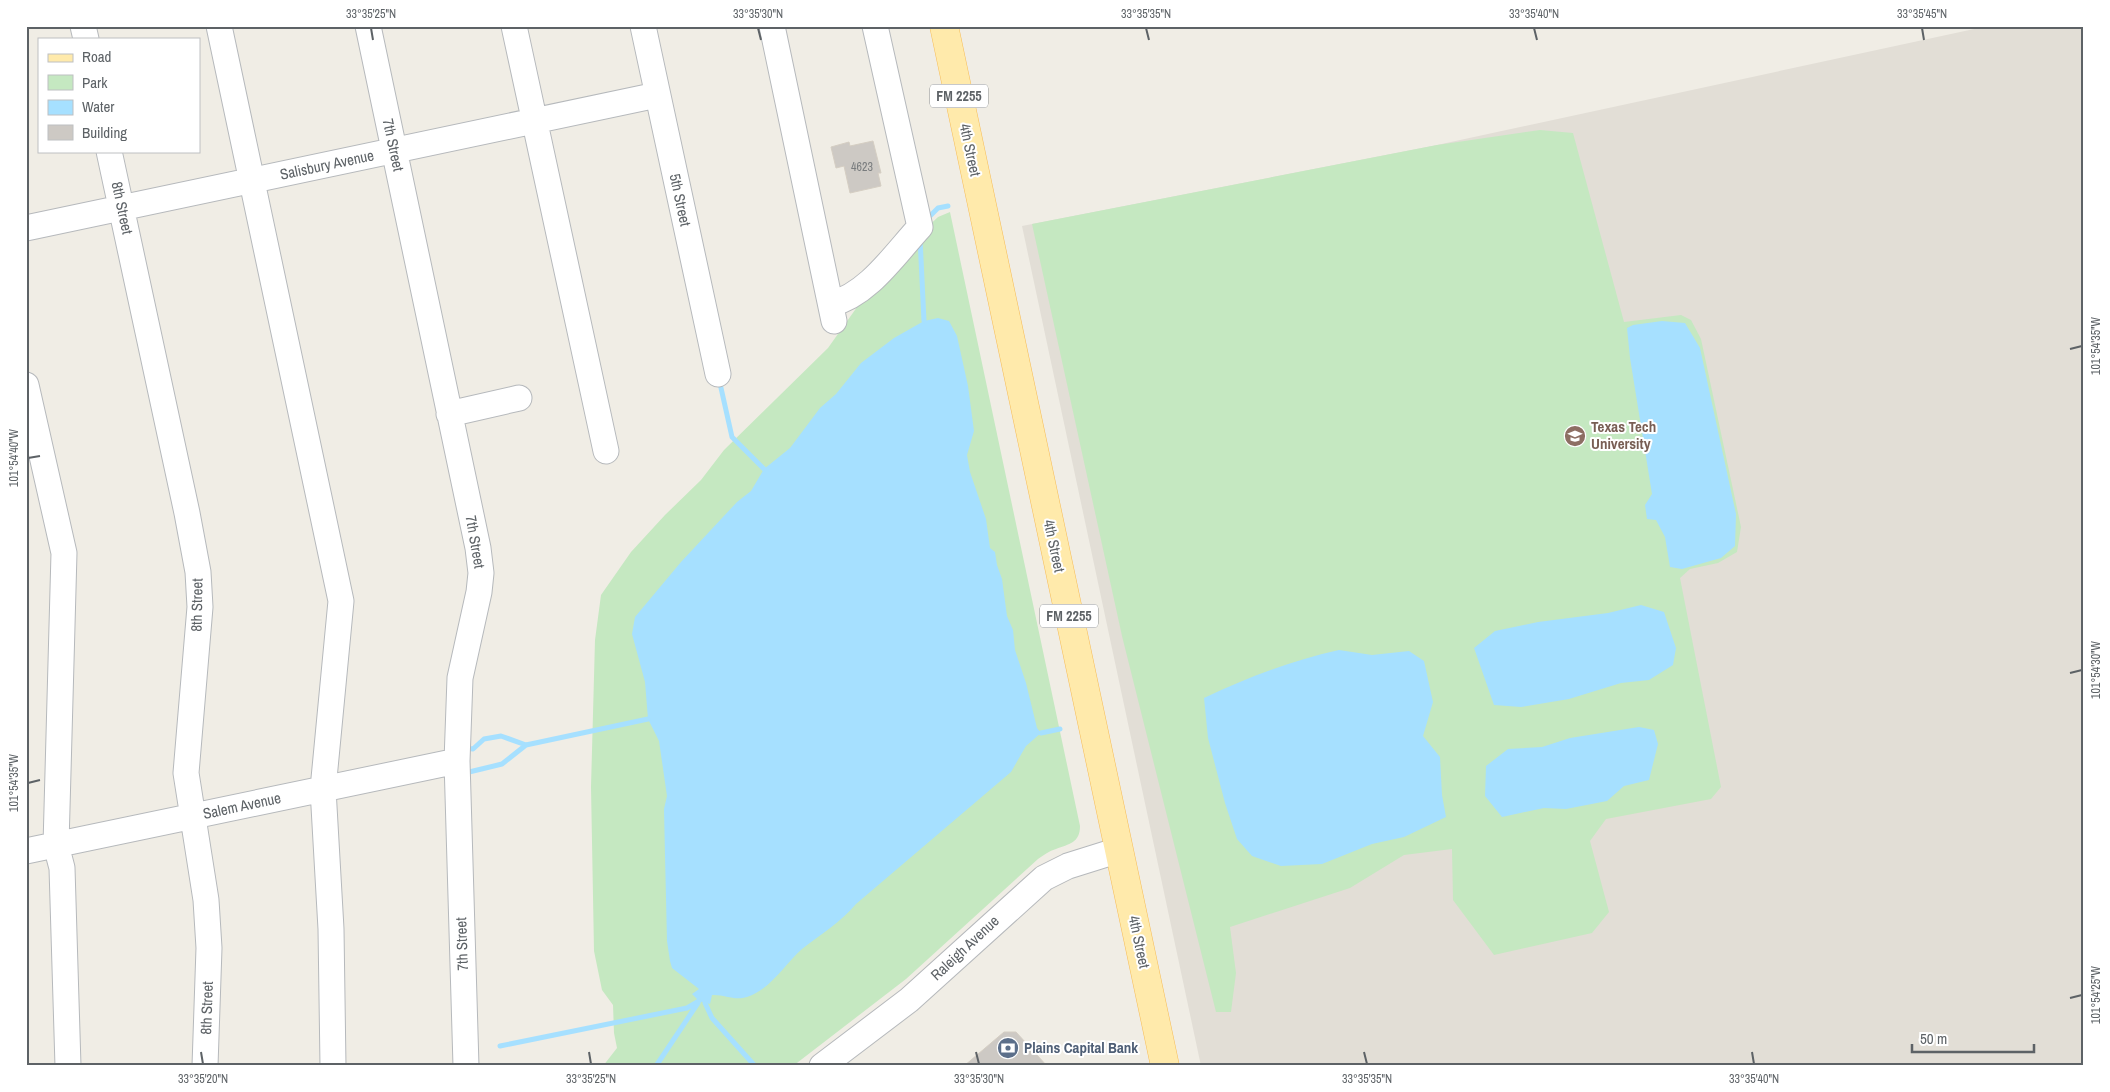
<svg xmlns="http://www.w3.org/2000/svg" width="2110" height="1092" viewBox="0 0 2110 1092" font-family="'Archivo Narrow',sans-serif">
<rect width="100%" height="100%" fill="#f0ede5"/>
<!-- education -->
<path fill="#e2ded6" d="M1988 26H2084V1066H1201L1022 226 1437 145Z"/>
<!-- green -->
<path fill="#c5e8c1" d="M1540 130 1573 133 1624 322 1681 315 1691 320 1701 339 1741 527 1737 552 1718 563 1690 569 1680 578 1721 787 1711 799 1606 819 1590 841 1609 912 1592 933 1494 955 1453 900 1452 849 1404 855 1350 888 1230 927 1236 973 1231 1012H1216L1122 636 1032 224 1437 145Z
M950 212 1080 826C1080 843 1069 844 1056 849 1049 851 1044 855 1038 859L906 979 793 1066H603L617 1048 614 1033 613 1005 602 990 594 951 591 787 595 640 601 595 631 552 665 515 701 480 724 450 828 348 867 293 901 252 938 217Z"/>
<!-- water -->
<path fill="#a6e0ff" d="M938 318 949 321 957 336 968 386 974 431 967 455 970 472 986 519 990 548 995 552 997 565 1002 579 1007 616 1013 630 1015 650 1026 683 1037 728 1041 733 1026 746 1011 772 856 904C841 922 821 934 802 949 784 965 771 989 747 997 734 1001 724 994 712 995L710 1004 699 1001 692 994 699 989 672 968 670 961 667 941 665 855 664 809 667 796 659 741 648 719 645 682 632 634 635 617 681 562 737 502 751 491 764 469 790 448 820 408 836 394 861 363 894 338 924 321Z
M1662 321 1685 323 1700 348 1736 514 1735 546 1721 558 1682 569 1670 567 1665 537 1656 520 1647 519 1645 505 1652 494 1630 358 1627 328 1633 325Z
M1641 605 1664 612 1676 648 1673 665 1649 680 1621 683 1569 699 1521 707 1494 705 1474 648 1495 631 1538 622 1608 613Z
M1339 650 1372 655 1409 651 1424 661 1433 702 1423 736 1440 757 1442 795 1446 817 1404 837 1372 844 1322 864 1281 866 1252 856 1237 839 1225 803 1208 738 1204 698C1249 677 1290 661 1339 650Z
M1639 727 1654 730 1658 744 1649 780 1624 786 1607 801 1566 809 1544 808 1502 817 1485 796 1486 766 1508 749 1542 747 1570 738Z"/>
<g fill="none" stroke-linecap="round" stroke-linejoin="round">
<!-- stream -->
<path stroke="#a6e0ff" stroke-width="5" d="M926 220 938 208 948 206
M920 238 924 321
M719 379 732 437 764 469
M1041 733 1060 729
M465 748 473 749 484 739 501 736 526 745 648 719
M465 773 502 764 526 745
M705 1003 712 1018 755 1066
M500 1046 687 1008 699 1001
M656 1066 698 1003"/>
</g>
<!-- building -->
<path fill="#cdc9c4" stroke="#d5cec3" d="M873 141 881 173H878L881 186 850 193 844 166 836 168 831 147 849 142 850 146Z
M1004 1032H1016L1047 1066H964Z"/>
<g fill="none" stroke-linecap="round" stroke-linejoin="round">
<!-- minor casing -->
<g stroke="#b6b9bc" stroke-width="27">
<path id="minor" d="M83 26 86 39
M219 26 341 601 323 789 331 929 333 1066
M368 26 478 548 481 573 479 592 460 678 457 761 466 1066
M514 26 606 451
M643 26 718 374
M772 26 834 321
M109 151 187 513 198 572 200 607 186 773 206 900 209 948 205 1066
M26 228 657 95
M831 304C868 295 895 254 920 227L875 26
M26 385 64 553 56 845 62 868 68 1066
M449 414 519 398
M26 851 457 761
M822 1066 909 1000 1044 878 1068 866 1119 850"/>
</g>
<!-- major casing -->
<g stroke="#f6bc58" stroke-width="29">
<path id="major" d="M944 26 1165 1066"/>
</g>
<!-- minor -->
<use href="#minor" stroke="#fff" stroke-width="25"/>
<!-- major -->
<use href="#major" stroke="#ffeaab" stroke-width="28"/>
</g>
<!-- ticks -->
<path fill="none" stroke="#5d6266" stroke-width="2" d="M371 28 373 40M758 28 761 40M1146 28 1149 40M1534 28 1537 40M1922 28 1924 40M2070 349 2082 346M28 458 40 456M2070 673 2082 670M28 783 40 780M2070 998 2082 995M201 1052 203 1064M589 1052 591 1064M976 1052 979 1064M1364 1052 1367 1064M1752 1052 1754 1064"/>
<!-- icons -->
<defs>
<g id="university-disc" transform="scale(1.125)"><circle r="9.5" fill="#8d6e63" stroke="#fff"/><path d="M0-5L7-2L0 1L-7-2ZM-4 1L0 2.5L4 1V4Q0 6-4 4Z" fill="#fff"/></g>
<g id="bank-disc" transform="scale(1.125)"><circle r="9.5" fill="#5c6f8a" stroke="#fff"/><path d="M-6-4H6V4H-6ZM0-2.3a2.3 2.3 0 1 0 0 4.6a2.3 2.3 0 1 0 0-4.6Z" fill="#fff"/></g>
</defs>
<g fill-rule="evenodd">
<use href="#university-disc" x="1575" y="436"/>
<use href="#bank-disc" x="1008" y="1048"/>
</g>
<g text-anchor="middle" stroke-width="4" stroke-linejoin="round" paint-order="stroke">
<!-- number labels -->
<g font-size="12" fill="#797c7e">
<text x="862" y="171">4623</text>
</g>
<!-- shield labels -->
<g fill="#fff" stroke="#8e9194" stroke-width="1">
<rect x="930" y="84.5" width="58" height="23" rx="4"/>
<rect x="1040" y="604.5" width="58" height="23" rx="4"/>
</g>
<g font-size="14" font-weight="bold" fill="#5d6266">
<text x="959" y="101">FM 2255</text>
<text x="1069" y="621">FM 2255</text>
</g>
<!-- street labels -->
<g font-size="15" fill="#5d6266" stroke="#fff">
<text transform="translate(393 145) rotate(78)" y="5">7th Street</text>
<text transform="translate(970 150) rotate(78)" y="5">4th Street</text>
<text transform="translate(327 165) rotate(-12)" y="5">Salisbury Avenue</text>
<text transform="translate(680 200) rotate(78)" y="5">5th Street</text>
<text transform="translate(122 208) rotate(78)" y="5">8th Street</text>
<text transform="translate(475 542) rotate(80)" y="5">7th Street</text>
<text transform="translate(1054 546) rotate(78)" y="5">4th Street</text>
<text transform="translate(197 605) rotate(-89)" y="5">8th Street</text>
<text transform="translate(242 806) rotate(-12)" y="5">Salem Avenue</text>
<text transform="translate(1139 942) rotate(78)" y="5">4th Street</text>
<text transform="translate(462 944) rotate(-92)" y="5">7th Street</text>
<text transform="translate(965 948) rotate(-43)" y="5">Raleigh Avenue</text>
<text transform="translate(207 1008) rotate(-88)" y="5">8th Street</text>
</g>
<!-- education labels -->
<g font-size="15" font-weight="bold" fill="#785e54" stroke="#fff" text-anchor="start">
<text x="1591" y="432">Texas Tech<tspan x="1591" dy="17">University</tspan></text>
</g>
<!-- service labels -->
<g font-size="15" font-weight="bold" fill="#4e5e75" stroke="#fff" text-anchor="start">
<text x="1024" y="1053">Plains Capital Bank</text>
</g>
</g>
<!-- border -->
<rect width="2110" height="1092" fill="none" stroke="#ffffff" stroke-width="55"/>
<!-- legend -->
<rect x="38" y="38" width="162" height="115" fill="#ffffff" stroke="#bec0c2"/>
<rect x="48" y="54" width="25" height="8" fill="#ffeaab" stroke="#bec0c2"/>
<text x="82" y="62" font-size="15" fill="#5d6266">Road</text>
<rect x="48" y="75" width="25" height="15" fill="#c5e8c1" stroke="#bec0c2"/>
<text x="82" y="88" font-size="15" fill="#5d6266">Park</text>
<rect x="48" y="100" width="25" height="15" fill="#a6e0ff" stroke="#bec0c2"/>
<text x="82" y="112" font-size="15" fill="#5d6266">Water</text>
<rect x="48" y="125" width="25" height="15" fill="#cdc9c4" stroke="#bec0c2"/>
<text x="82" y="138" font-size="15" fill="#5d6266">Building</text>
<!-- scale -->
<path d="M1912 1044v8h122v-8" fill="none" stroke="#5d6266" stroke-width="2.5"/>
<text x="1920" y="1044" font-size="15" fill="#5d6266" stroke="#ffffff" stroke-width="4" paint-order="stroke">50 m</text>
<rect x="28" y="28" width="2054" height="1036" fill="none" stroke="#5d6266" stroke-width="2"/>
<g font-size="12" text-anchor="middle" fill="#5d6266">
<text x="371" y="18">33°35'25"N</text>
<text x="758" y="18">33°35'30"N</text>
<text x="1146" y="18">33°35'35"N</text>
<text x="1534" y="18">33°35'40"N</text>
<text x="1922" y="18">33°35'45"N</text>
<text transform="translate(2096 346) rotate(-90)" y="4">101°54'35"W</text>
<text transform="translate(14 458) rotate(-90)" y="4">101°54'40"W</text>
<text transform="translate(2096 670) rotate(-90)" y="4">101°54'30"W</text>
<text transform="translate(14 783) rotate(-90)" y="4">101°54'35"W</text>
<text transform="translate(2096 995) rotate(-90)" y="4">101°54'25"W</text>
<text x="203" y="1083">33°35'20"N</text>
<text x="591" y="1083">33°35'25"N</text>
<text x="979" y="1083">33°35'30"N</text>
<text x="1367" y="1083">33°35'35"N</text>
<text x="1754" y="1083">33°35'40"N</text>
</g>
</svg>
